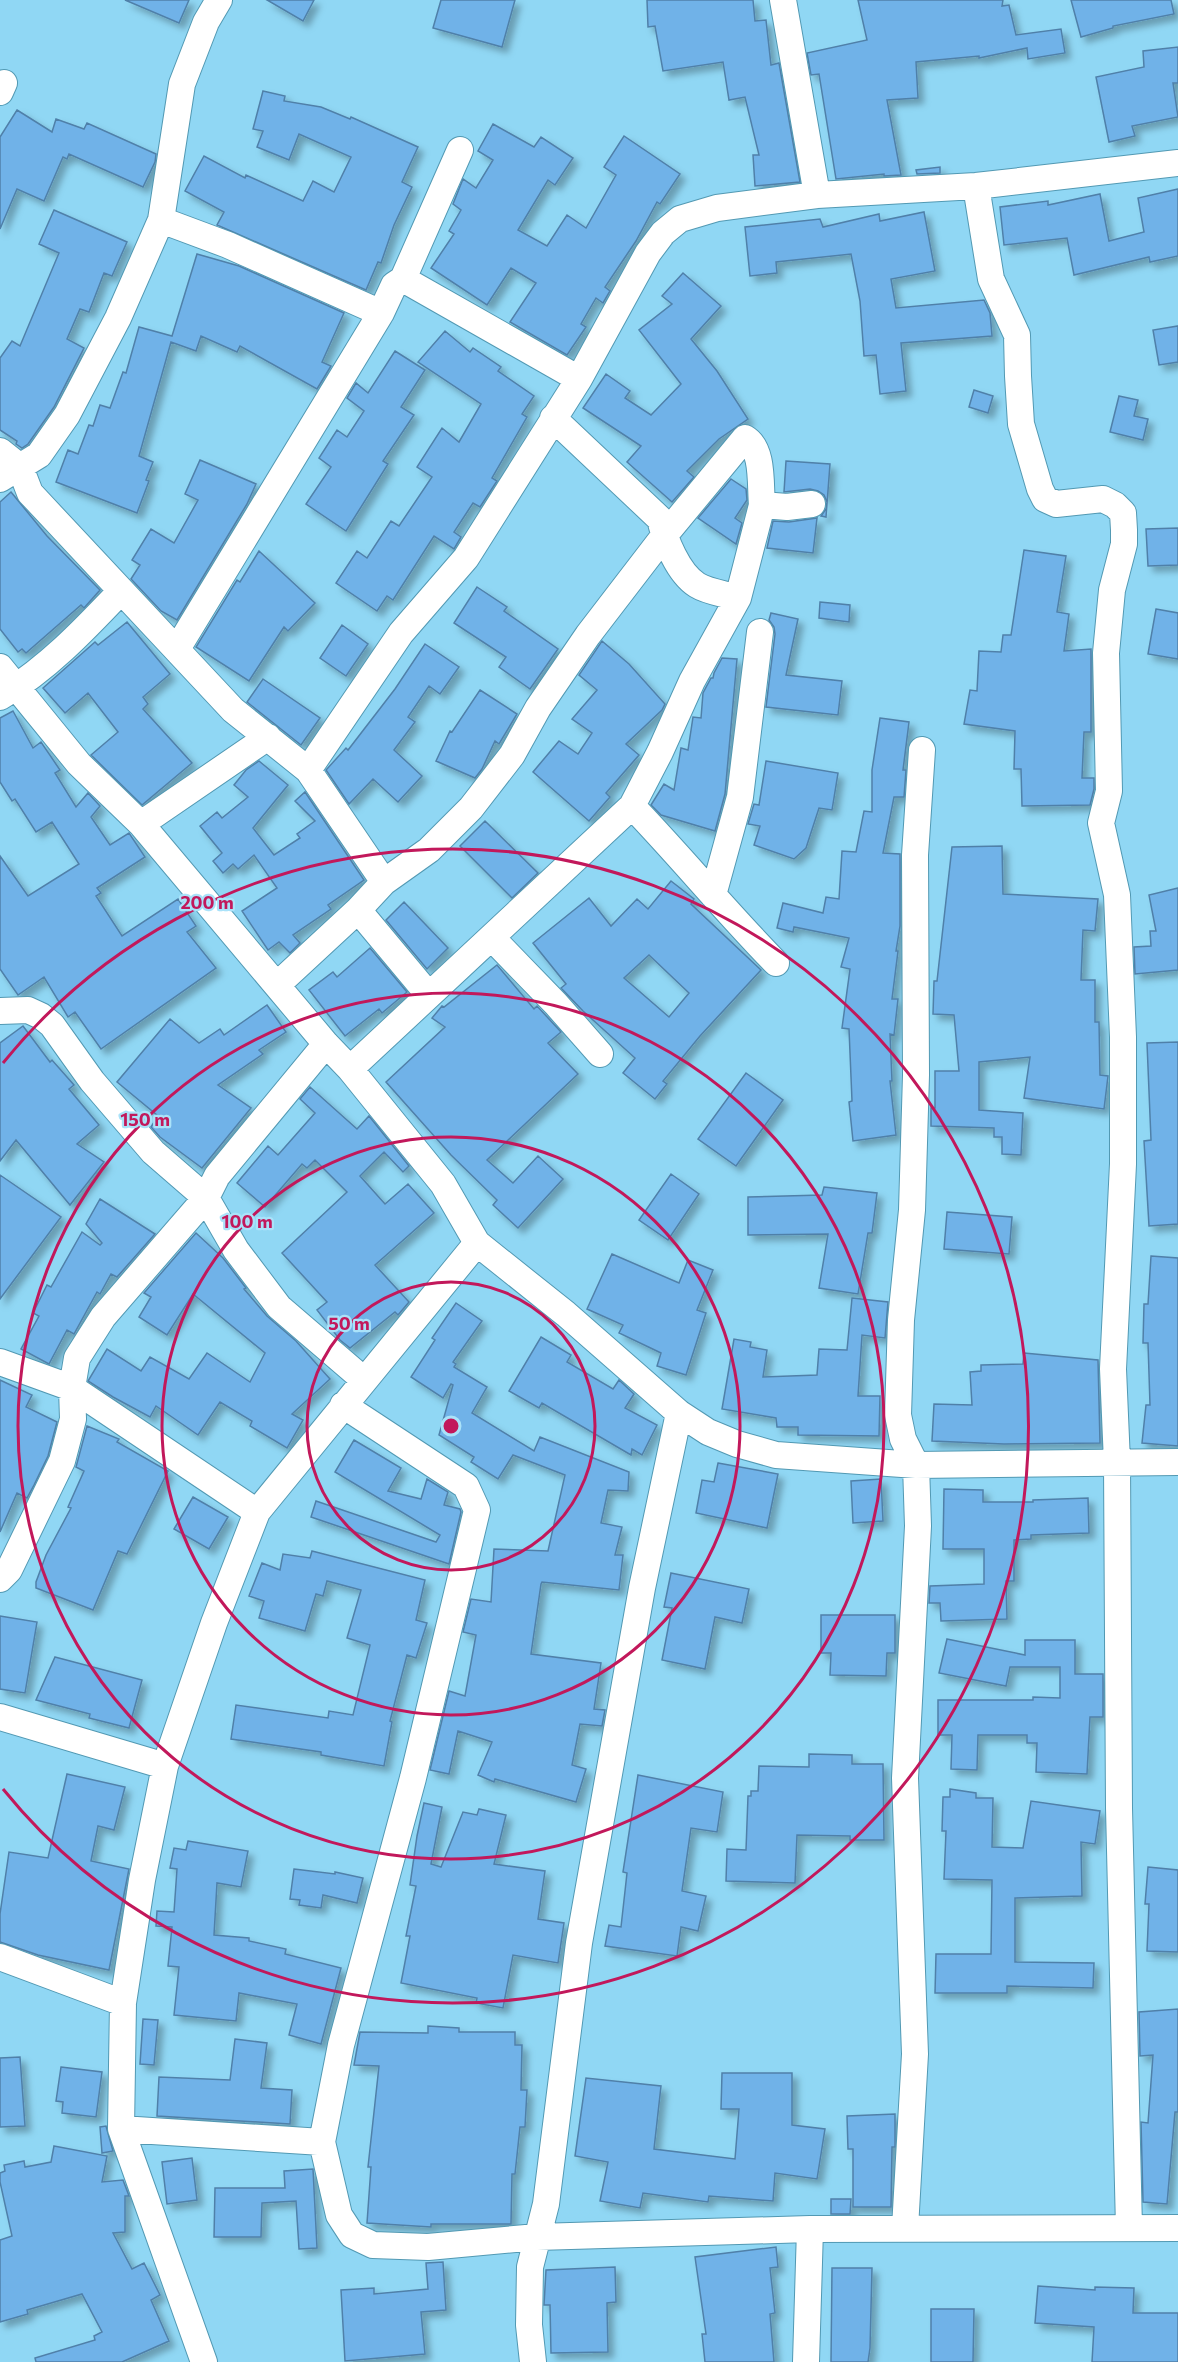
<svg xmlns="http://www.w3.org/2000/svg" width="1178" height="2362" viewBox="0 0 1178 2362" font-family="Commissioner,sans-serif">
<defs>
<filter id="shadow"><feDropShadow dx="5.5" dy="5.5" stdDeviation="3" flood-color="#0004"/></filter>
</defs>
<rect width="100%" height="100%" fill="#90d7f4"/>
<!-- building -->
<path fill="#70b2e8" stroke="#5080a9" stroke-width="1.5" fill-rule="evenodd" filter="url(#shadow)" d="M125 0H189L179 23Z
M267 0H314L303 21Z
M441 0H515L502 47 433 28Z
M647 0H753L755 21 766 20 771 65 779 63 800 182 755 186 753 155H759L745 97 729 100 723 62 663 71 655 26 648 27Z
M858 0H1003L1002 6 1009 5 1016 35 1061 29 1065 53 1028 59 1027 48 979 58V56L916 62 918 98 887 100 901 175 884 176V174L836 179 819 74 811 75 807 53 867 40Z
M1071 0H1171L1174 14 1113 26V28L1081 37Z
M1178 47V83H1173L1178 117 1132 126 1135 136 1109 142 1096 77 1144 67 1143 51Z
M263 91 285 96 284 101 321 107 350 119 351 117 418 147 402 182 412 187 394 225 381 263 378 262 366 290 217 225 224 212 185 191 204 156 245 178 246 175 303 201 313 181 334 192 351 157 299 134 289 160 257 147 263 131 253 129Z
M17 110 52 132 56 119 84 129 87 123 156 154 155 162 143 187 69 154 67 159 63 157 44 201 17 189 0 229V137Z
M493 124 534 147 541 137 573 158 555 185 548 180 518 230 547 246 567 215 586 228 616 175 604 167 624 136 680 174 660 204 657 202 636 241 605 287 610 291 603 303 596 298 581 324 586 327 567 355 510 322 536 283 511 268 487 305 431 268 454 234 449 231 461 210 453 204 463 179 476 188 493 160 478 151Z
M940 167V173L917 174 916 170Z
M1178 189V256L1150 262 1149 257 1074 275 1067 238 1004 245 1000 207 1048 201V205L1100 194 1109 241 1144 232 1138 198Z
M54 210 127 242 112 276 104 273 89 312 80 309 67 339 84 348 54 407 28 444 22 448 16 444 17 441 0 430V358L12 341 20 346 59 253 39 244Z
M924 212 935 271 891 279 896 308 984 300 990 313 992 336 901 343 906 391 880 394 876 355 864 356 860 301 851 254 776 262 777 273 750 276 745 227 820 219 823 227 879 214 880 221Z
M197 254 239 266 344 313 322 362 331 366 317 389 240 346 237 352 201 336 196 351 171 342 139 456 153 462 146 480 149 481 137 513 56 482 68 450 78 454 89 425 93 426 100 405 110 408 123 372 126 373 139 327 172 336Z
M683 273 721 306 691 339 717 371 748 419 719 439 687 471 694 477 672 502 627 462 641 446 583 408 606 374 630 391 625 398 651 415 681 384 639 330 672 304 662 296Z
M1178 326V362L1159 365 1153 330Z
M445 331 470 352 473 348 501 367 498 371 534 396 522 414 527 417 492 478 497 481 480 507 473 503 454 532 461 537 454 549 434 536 393 600 387 596 377 611 336 583 357 551 367 558 391 521 399 526 432 477 417 467 442 428 459 442 481 404 418 362Z
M395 351 425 370 401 407 414 415 383 461 388 464 346 531 306 504 331 467 319 458 337 430 347 437 364 411 347 398 356 383 368 393Z
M974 390 993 396 988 413 969 407Z
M1119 396 1138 400 1134 416 1148 419 1143 440 1110 432Z
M200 460 256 484 247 504 177 620 161 611 131 579 140 565 132 560 151 529 174 543 198 500 185 494Z
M786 461 830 464 826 517 821 516 826 509 827 502 824 495 818 491 810 489 784 492Z
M731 479 746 489 747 500 735 518 742 523 736 544 698 518Z
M11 492 47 536 100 590 84 608 81 605 26 653 22 649 18 652 0 629V502Z
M817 518 813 553 767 548 773 521 789 522Z
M1178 528V565L1148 566 1146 529Z
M1024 550 1066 556 1057 612 1069 614 1064 651 1091 649V732H1084L1082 778H1094V789L1090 805 1022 806 1021 769H1014L1015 731 964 724 970 690 977 691 979 651 1001 652 1003 635H1011Z
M259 551 315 603 288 631 284 627 249 681 196 647 237 580 240 582Z
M477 587 507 607 504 611 558 649 530 689 499 667 506 657 454 623Z
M820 602 850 605 849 622 819 618Z
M1156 609 1178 613V659L1148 654Z
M771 613 798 619 786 675 842 681 838 715 766 707 775 634 774 627 769 620Z
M127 622 170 674 143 697 148 704 143 709 192 763 142 805 91 755 118 732 88 693 65 713 43 688 95 642 98 645Z
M342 625 368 644 346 676 320 658Z
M602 641 629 664 665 704 662 710 626 744 639 755 606 793 610 797 589 821 533 772 559 741 578 754 592 733 572 719 597 690 579 675Z
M425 644 459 667 440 694 429 686 408 717 415 722 394 750 422 776 398 802 373 779 349 804 326 770 346 748 348 750 395 689Z
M722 658 737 659 725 794 715 831 661 815 651 805 664 784 674 790 681 748 688 750 693 717 701 718 703 693 711 678H713L714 673Z
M263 679 320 718 301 745 247 702Z
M480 690 517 714 499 744 495 741 482 769 475 778 436 761 450 731 452 732Z
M13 711 33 748 41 742 60 770 55 773 76 807 88 793 100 806 91 817 110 845 129 833 145 857 97 888 101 893 96 896 122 936 178 899 196 926 187 932 216 968 101 1049 75 1012 68 1017 44 977 18 995 0 969V856L28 896 79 864 52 822 36 832 15 799 12 801 0 782V718Z
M880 718 909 722 903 770H906L904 797H894L883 853 900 854V926L896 951H898L892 999H898L894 1035 890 1034 892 1081H890L896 1135 853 1141 849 1102 852 1101 849 1029 842 1028 850 969 841 967 849 938 794 927 793 932 777 928 783 903 823 913 826 897 839 899 842 851 856 852 864 811 872 812V770Z
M259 761 288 785 253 828 274 855 300 838 297 834 315 821 295 801 305 792 364 880 328 905 331 909 293 935 300 943 290 953 279 942 268 950 242 911 277 888 254 855 238 869 233 864 223 873 213 861 222 853 200 826 217 812 222 818 248 797 234 785 246 770Z
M766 761 838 773 832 810 819 808 806 848 794 859 754 845 760 826 748 824 754 804 759 805Z
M485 821 538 873 512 898 460 846Z
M1002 846 1003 894 1098 899 1095 931 1083 930 1081 980H1095V1022H1099L1100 1075 1108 1076 1104 1109 1024 1098 1030 1057 979 1062V1110L1023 1113 1021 1155 1002 1154V1137H994V1128L931 1126V1108H935V1071H959L954 1015 933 1014 934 981H937L952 847Z
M671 881 694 899 691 904 761 970 700 1036 663 1081 667 1084 655 1099 623 1073 635 1058 583 1011 561 988 566 984 533 943 589 898 611 926 637 899 648 909ZM649 955 689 993 669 1017 624 978Z
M1178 888V970L1135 974 1134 947 1151 946 1150 931H1156L1149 895Z
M404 902 448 948 427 969 386 920Z
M370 948 407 992 382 1013 379 1009 345 1036 309 990 333 972 337 977Z
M497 965 534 1009 537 1006 561 1032 548 1043 578 1074 487 1160 513 1183 538 1156 563 1179 518 1228 493 1205 497 1200 451 1155 386 1082 445 1027 432 1018 442 1006 444 1007Z
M267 1005 286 1032 259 1050 263 1054 218 1085 251 1108 202 1168 160 1137 151 1127 158 1116 117 1082 170 1019 199 1043 220 1029 224 1035Z
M23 1026 50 1062 52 1060 74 1085 69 1089 99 1125 77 1144 104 1162 70 1205 16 1140 0 1161V1043Z
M1178 1042V1224L1149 1226 1144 1141 1151 1140 1147 1043Z
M746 1073 783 1100 736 1166 698 1139Z
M310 1087 357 1129 369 1116 409 1166 403 1172 384 1152 360 1176 385 1204 408 1184 434 1213 375 1265 409 1302 398 1315 395 1312 350 1348 340 1340 317 1310 327 1302 282 1253 347 1192 315 1160 307 1168 302 1164 265 1207 237 1183 268 1146 278 1155 315 1113 300 1099Z
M671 1174 699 1194 668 1240 639 1220Z
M0 1175 61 1217 0 1299Z
M824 1187 877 1193 872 1233H868L858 1294 819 1288 828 1234 748 1235V1197L822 1195Z
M100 1199 155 1234 117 1277 111 1274 100 1294 97 1292 74 1334 67 1330 49 1364 21 1349 39 1316 33 1313 47 1285 51 1287 82 1232 100 1245 102 1243 86 1224Z
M947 1212 1012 1217 1009 1254 944 1249Z
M196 1233 223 1258 246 1288 244 1289 267 1316 296 1341 330 1379 292 1414 303 1420 287 1448 250 1426 252 1421 220 1402 198 1435 156 1406 150 1417 113 1397 88 1381 107 1349 141 1371 150 1357 189 1379 207 1353 250 1382 265 1353 193 1294 167 1335 139 1317 151 1297 144 1293Z
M612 1254 679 1283 688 1260 713 1270 697 1310 706 1313 686 1375 657 1366 661 1353 619 1333 623 1325 587 1309Z
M1151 1256 1178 1258V1446L1142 1443 1146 1405H1150L1148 1343H1143L1144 1304H1148Z
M852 1298 888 1302 885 1338 862 1335 858 1396H880L879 1436 798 1435V1427H777L776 1418 722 1409 734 1339 751 1342 750 1347 767 1350 763 1377 817 1375 819 1349 847 1350Z
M456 1303 482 1321 453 1362 456 1364 454 1367 487 1387 472 1413 534 1451 540 1437 629 1472 628 1491 608 1490 601 1523 622 1527 615 1555H623L619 1590 542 1582 541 1584 531 1654 601 1663 594 1709 605 1710 602 1726 580 1724 572 1765 586 1769 576 1802 495 1779 494 1782 478 1775 492 1742 458 1731 449 1774 430 1770 449 1691 465 1696 476 1635 463 1632 471 1599 491 1602 494 1549 548 1551 565 1475 513 1455 498 1479 471 1462 474 1457 439 1435 453 1385 451 1384 443 1398 411 1377 435 1340 432 1338Z
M541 1337 571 1355 567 1362 613 1389 619 1380 634 1394 625 1408 657 1425 642 1455 632 1449 631 1455 542 1403 539 1408 509 1391Z
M1024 1353 1098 1360 1100 1443 1004 1444 932 1441 934 1404 972 1405 970 1372 981 1371V1365L1023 1364Z
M0 1380 32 1395 26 1407 57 1422 48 1456 34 1485 27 1498 17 1493 0 1532Z
M87 1426 119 1439 117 1442 168 1471 127 1554 118 1551 93 1610 36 1588V1582L46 1555 71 1508 68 1507 84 1471 76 1467Z
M354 1440 401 1468 388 1491 421 1499 427 1479 448 1492 444 1505 460 1509 461 1512 449 1564 311 1517 316 1501 436 1542 440 1535 335 1472Z
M718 1463 778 1474 767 1528 696 1513 702 1480 714 1482Z
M881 1479 883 1521 853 1523 851 1481Z
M944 1489 983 1490V1502H1033V1500L1088 1498 1089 1533 1031 1535V1539L1014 1540V1581H1006L1007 1619 941 1621 940 1603H929L930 1586 984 1584V1549H943Z
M193 1497 228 1517 209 1549 174 1529Z
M312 1551 425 1580 416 1620 427 1623 416 1658 407 1655 390 1721 392 1722 384 1766 321 1755V1752L231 1739 236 1705 328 1718 329 1711 353 1715 370 1645 347 1638 361 1590 327 1581 323 1596 316 1594 305 1631 259 1618 264 1601 249 1596 262 1563 280 1570 283 1554 310 1558Z
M671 1573 749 1589 742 1623 715 1617 705 1669 662 1660 672 1608 664 1607Z
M821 1615H895V1653H887L886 1676 830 1675 831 1653H821Z
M0 1616 37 1622 25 1693 0 1689Z
M947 1639 1025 1655V1640H1075V1674H1103V1717H1090L1087 1774 1036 1772 1037 1743H1027V1735H978L977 1770 951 1769 952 1735H938V1700H1033V1697L1060 1698V1667H1010L1006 1686 939 1673Z
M55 1657 142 1680 129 1728 89 1718 90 1714 36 1700Z
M809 1754 852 1755V1764H883L884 1840H850V1836L797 1835 795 1883 726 1881 727 1849 746 1850 748 1796H751V1791H758L759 1766 809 1767Z
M67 1774 125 1787 114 1830 98 1826 91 1861 129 1869 109 1970 38 1955 0 1942V1914L9 1852 48 1858Z
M638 1775 723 1792 717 1832 691 1828 682 1891 706 1896 698 1931 681 1927 677 1956 605 1946 609 1925 621 1927 627 1873 623 1872Z
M950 1789 976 1793V1798H993L992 1847 1023 1848 1031 1801 1100 1811 1095 1844 1081 1842 1082 1896 1015 1898V1962L1094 1963 1093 1988 1007 1986V1993H935L936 1954H991L992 1880 944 1879 946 1831H942L943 1797H950Z
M424 1803 442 1807 431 1864 441 1867 463 1812 477 1815 479 1809 506 1815 494 1864 545 1871 538 1919 564 1923 558 1963 513 1955 503 2008 476 2003 477 1998 401 1983 410 1936H406L416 1886 410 1885 417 1836Z
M188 1841 248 1851 241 1887 217 1883 214 1935 249 1938V1941L286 1949 285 1954 341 1968 321 2044 289 2035 297 2004 239 1993 236 2021 174 2015 179 1967 168 1966 172 1927 156 1926 157 1911 174 1912 177 1869 170 1868 174 1848 186 1850Z
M1148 1867 1178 1870V1952L1147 1951 1149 1904H1145Z
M294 1869 335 1874V1872L363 1878 357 1903 323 1895 321 1908 299 1905 300 1900 290 1899Z
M1178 2009V2112H1175L1167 2204 1143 2202 1141 2122 1148 2123 1153 2055 1140 2056 1139 2012Z
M143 2019 158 2020 154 2065 140 2064Z
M428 2026 459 2028V2032H515V2045H522L521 2090H527L525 2127H520L515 2174H512L511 2224H431V2227L367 2223 371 2167H368L379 2066 354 2065 360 2032 428 2033Z
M235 2039 267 2043 261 2088 292 2090 290 2124 157 2116 159 2077 230 2080Z
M20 2057 25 2126 0 2127V2058Z
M61 2067 102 2072 96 2117 62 2113 63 2102 56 2101Z
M722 2073H792V2125L825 2129 817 2179 775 2173 773 2201 709 2196 708 2202 643 2193 640 2208 600 2201 608 2162 575 2156 586 2078 661 2086 654 2149 735 2159 739 2109H721Z
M895 2114V2147H892L891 2207H853V2149H848L847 2116Z
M106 2126 113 2151 102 2153 100 2127Z
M54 2146 107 2156 102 2182 123 2180 129 2196H125V2232L113 2233 132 2269 144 2263 160 2295 151 2300 169 2341 122 2362H36L35 2358 95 2340 94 2336 102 2332 82 2294 27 2310 28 2314 0 2322V2240L12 2236 0 2182V2173L5 2171 4 2165 24 2161 25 2167 51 2162Z
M192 2158 197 2200 167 2204 162 2162Z
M313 2169 317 2248 299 2249 296 2201 262 2203 261 2237H214L215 2188H285L284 2171Z
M831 2199H851L850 2214H831Z
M776 2247 778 2267 770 2268 775 2313 770 2314 774 2362H705L702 2334H706L695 2257Z
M443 2262 446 2310 421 2312 425 2354 345 2361 341 2290 374 2288V2294L428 2289 426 2263Z
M615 2267 616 2302 607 2303 608 2352 551 2353 550 2305H544L546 2270Z
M832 2268H872L870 2348 868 2362H831Z
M1038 2286 1095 2290V2287L1134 2288 1133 2313H1178V2362H1092L1094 2327 1035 2323Z
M931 2309H974L973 2362H931Z"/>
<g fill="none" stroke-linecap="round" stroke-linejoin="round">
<!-- minor casing -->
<g stroke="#5299b3" stroke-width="28">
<path id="minor" d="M783 0 817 195
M0 92 4 83
M976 186 991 279 1017 335 1018 376 1021 424 1040 489 1045 499 1056 504 1103 499 1115 505 1123 513 1124 530V544L1112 590 1106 653 1109 791 1101 823 1117 895 1123 1037V1164L1113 1369 1117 1462 1119 1808 1129 2228
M161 220 228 245 381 313
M403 279 579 379
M553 418 660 519C665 540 678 573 697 585 708 592 726 594 738 598
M0 451 20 467 30 493 233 710 308 770 384 882
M0 479 39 455 67 415 118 318 161 220 182 84 206 22 219 0
M177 649 381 313 394 285 403 279 460 150
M0 667 79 764 141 824 326 1044 350 1069 443 1184 477 1243 566 1314 679 1413 708 1432 737 1444 776 1455 916 1465 1178 1462
M0 697C46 670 84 630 120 592
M308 770 401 633 466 558 579 379 648 253 663 233 680 219 717 208 817 195 976 186 1178 163
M632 806C681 857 726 912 776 963
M141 824 268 737
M713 895 740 797 760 632
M358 910 428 994
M492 938 556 1004 600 1054
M277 985 358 910 384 882 429 850 471 808 512 755 538 708 588 635 664 536 745 438C764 449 760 485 762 505
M0 1011 28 1010 41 1016 52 1025 92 1081 153 1152 206 1198 236 1250 279 1307 364 1380
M350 1069 632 806 660 752 692 681 738 598 762 505 787 507 812 504
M0 1362 72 1388 257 1512
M343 1405 466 1486 477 1510 413 1778 341 2045 322 2142 339 2215 352 2235 373 2245 428 2247 537 2237 810 2229 1178 2228
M0 1579 9 1570 62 1461 73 1419 72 1388 77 1358 103 1317 206 1198 217 1176 326 1044
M0 1717 165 1766
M0 1957 123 2003
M121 2129 322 2142
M905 2228 915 2054 905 1778 918 1526 916 1465 903 1439 898 1415 901 1320 912 1210 916 1075 915 855 922 750
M204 2362 121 2129 123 2003 142 1880 165 1766 214 1623 257 1512 477 1243
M533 2362 529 2325 530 2267 546 2204 579 1943 642 1588 679 1413
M806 2362 810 2229"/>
</g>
<!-- minor -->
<use href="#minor" stroke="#fff" stroke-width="26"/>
</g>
<!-- distance rings -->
<g fill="none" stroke="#c2185b" stroke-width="3">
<circle cx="451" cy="1426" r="144"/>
<circle cx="451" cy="1426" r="289"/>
<circle cx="451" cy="1426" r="433"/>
<path d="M3 1063A577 577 0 1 1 3 1789"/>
</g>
<circle cx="451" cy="1426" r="9" fill="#c2185b" stroke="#aae2f9" stroke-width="3"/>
<g font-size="18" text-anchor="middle" font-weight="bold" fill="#c2185b" stroke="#aae2f9" stroke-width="4.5" stroke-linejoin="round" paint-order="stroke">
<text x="207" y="909">200 m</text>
<text x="145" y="1126">150 m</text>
<text x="247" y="1228">100 m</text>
<text x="349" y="1330">50 m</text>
</g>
</svg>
